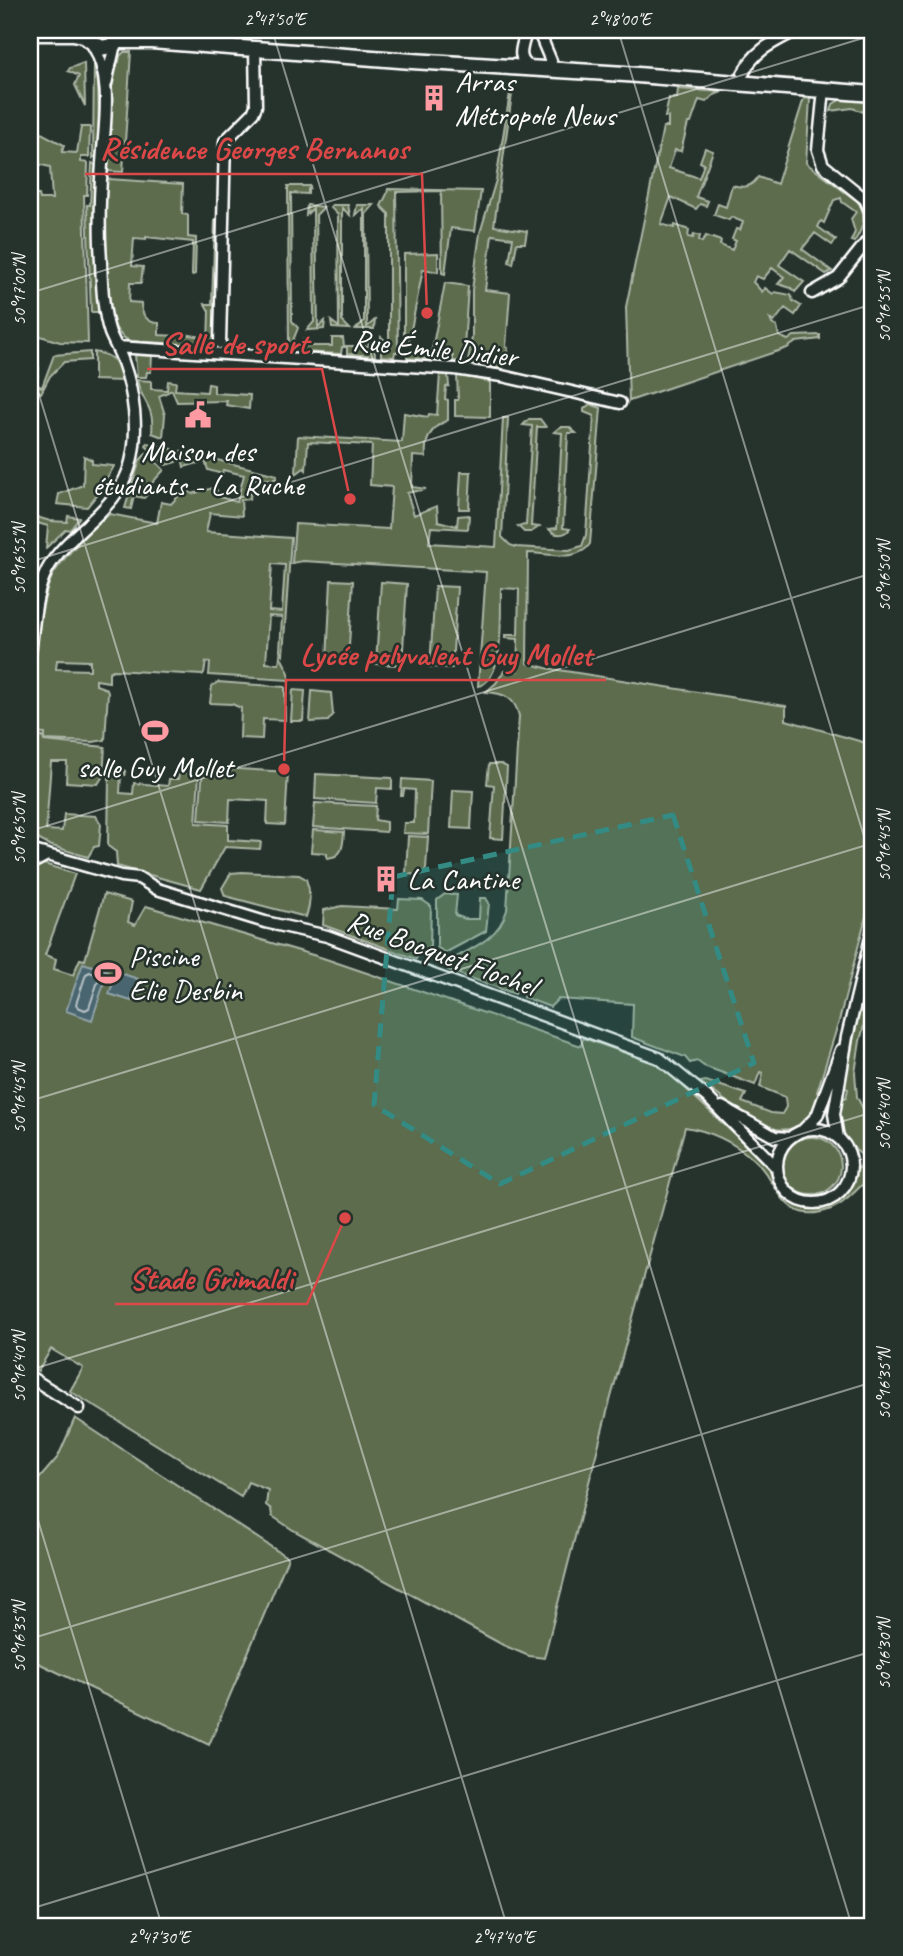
<svg xmlns="http://www.w3.org/2000/svg" width="903" height="1956" viewBox="0 0 903 1956" font-family="Caveat,sans-serif">
<rect width="100%" height="100%" fill="#26332d"/>
<filter id="ink" filterUnits="userSpaceOnUse"><feTurbulence type="fractalNoise" baseFrequency=".0143" numOctaves="2"/><feDisplacementMap in="SourceGraphic" scale="14" xChannelSelector="R" yChannelSelector="G"/><feConvolveMatrix kernelMatrix="1 2 1 2 8 2 1 2 1" color-interpolation-filters="sRGB"/></filter>
<g filter="url(#ink)">
<!-- green -->
<path fill="#5b6c4e" stroke="#adb6a6" stroke-width="2" fill-rule="evenodd" d="M124 52H131L123 172 105 171 114 63 119 62 120 56Z
M84 63 85 106 75 85 79 76 68 71 70 68Z
M94 64H96C100 94 99 124 97 155L93 158Z
M678 89 722 92 714 95 706 102 699 100 691 123H688L681 151 675 150 669 168 699 178 704 164 700 162 705 148 713 151 696 197 708 201 706 206 700 204 696 209 671 197 661 224 674 228 675 225 689 230 688 237 693 238 694 234 700 236 699 240 702 242 706 236 721 241 720 245 732 250 736 241 732 239 736 229 740 230 743 222 731 217 729 220 714 215 718 204 726 207 732 185C743 188 751 188 758 177L777 184 804 98 810 99 806 163 857 201C868 215 863 229 854 242L851 241 855 232 851 219 856 212 842 202 841 198 834 200 824 223 821 221 818 227 836 240 832 245 815 233 802 249 832 271 826 274 790 249 779 265 804 282 795 292 791 288 778 284 784 277 772 268 763 279 756 276 753 282 762 292 765 288 773 294 775 292 791 295 793 301 801 306 795 315 785 308 774 322 770 319 772 324 777 327 779 336 788 340 794 336 820 335V339L796 342 787 348 629 401 626 307 663 127H668V117H665L669 98H677Z
M510 93 512 94 494 226 527 231 525 243H517L513 264 509 262 513 238 492 235 485 290 510 293 506 347 508 348 503 369 488 366V361L479 359 478 364 468 361 472 337V290L480 233 496 180Z
M845 97 873 102V115L852 108 831 111 833 104Z
M81 127H90L89 157H81V162L88 163 87 195H84L88 343 60 342 30 333V195H39L40 199H52L50 167 30 162V129L32 128 64 145 62 152 77 153Z
M92 163 96 165 95 218 101 312H91L87 205H90Z
M108 179 183 184 182 214 188 215V237L196 238 195 274 192 275 193 242 146 237V239L134 238 132 266 143 267 141 283H130L129 302 141 303C141 314 147 323 159 323V335L177 336 178 333 203 337 201 345 130 341C122 338 115 330 113 321 108 308 109 292 108 278 106 245 104 213 106 180Z
M288 186H310V188L308 189V194L291 193 292 321 298 328 292 343V350L289 351Z
M388 189 481 191 475 231 451 228 445 274 442 273 441 191 396 192 398 352H395L394 357 381 356V337L389 343V214L381 206 387 194Z
M307 205 324 207 316 215 318 327 325 321 324 329 307 330 314 322 313 208 306 215Z
M332 205H348L350 215 342 208V321L350 329 332 328 331 321 339 327 338 215 330 207Z
M357 205H374L366 214V220L367 327 375 320 374 329H356L364 321V208L355 215Z
M215 219H217L214 345H208L209 311 205 304H212Z
M438 253V272L423 269 409 340 404 335V254Z
M445 283 468 286 463 362 453 361V356L444 355 443 360 407 358V353L431 355Z
M304 338 305 346H332V338H343L344 346H371V338H374L375 356 347 354V347H342L341 354 303 352Z
M90 352V360L64 362 50 376 41 393 30 388V379L34 367 39 368 36 385 42 387 54 355Z
M94 352C114 355 119 362 123 381L94 380Z
M135 355 152 356 151 372H147L146 377H137Z
M440 374 448 375 449 386 446 387 445 399 448 400V420C431 427 424 439 426 457L413 456 412 487 426 489 407 493 414 515 437 506 438 521 457 526 458 516 469 515 468 529 431 527 429 543 496 547 503 418H508L502 537 510 545 516 547 569 550 582 546 586 535 594 416 584 412V409L590 404 601 408 590 544C577 563 548 553 528 553L527 663 546 668 786 706V720L873 745V889L839 1021 817 1092 819 1094C796 1168 738 1108 700 1082L706 1081 746 1094 742 1102 771 1113 782 1114 786 1107 785 1097 760 1087 763 1073 760 1072 755 1085 704 1066 697 1061 690 1063 685 1057 632 1037 633 1004 558 999 550 1007 523 997 527 987 519 985 515 994 448 970 449 961C474 947 498 939 507 910L519 716C515 697 503 693 486 692L496 683 504 671H517L518 639 505 638V635H518L519 589 501 588C500 611 506 680 478 686L486 572 303 561 292 563 295 524 389 529 392 487 370 485 372 445 308 442 306 470 304 468 296 474 298 436 402 442 404 413 428 417 429 414 437 415Z
M457 375 490 382V417L455 416V400H458Z
M137 380 151 381V389L167 390 168 381 176 382 175 390 207 392 208 384 214 385V393L250 395 249 409 226 405 227 401 177 402 172 390 159 396 165 415 163 437 152 433C155 405 141 402 137 380Z
M529 419H540L546 427H537L531 526 539 527 531 532H524L518 526 526 525 532 426 523 425Z
M560 427H569L576 433H568L563 528 570 529C565 536 555 536 549 529L557 528 562 433 554 432Z
M147 443 173 449 176 462 166 465 146 446Z
M181 451 277 475 276 479H252L250 499 241 500 242 516 210 513 206 532 291 538 283 655 280 651 282 617 269 616 266 663 279 664 280 655 289 673V680L209 675 210 663 206 662 204 673 202 675 113 670 109 672V682L96 680V685L107 689 108 692 105 740 93 742 45 740V734L30 733C30 698 37 602 54 573 65 556 93 526 110 514L157 523 161 502 171 504 186 488 192 494 213 488 217 490 216 496 237 502 244 475 223 470 222 474 208 470 205 461 184 467ZM272 564 285 565 282 612 269 611ZM57 660 90 661V670L56 669Z
M147 453 164 470 150 485 153 488 144 498 134 496 131 509 125 508 140 460Z
M84 456 92 460V464L114 466 100 491 87 507 57 504 59 494 83 485Z
M461 472H471L469 509H459Z
M30 515 50 521 67 522 68 516 79 518 70 530 66 529 46 548 48 526 30 521Z
M331 580 353 581 348 662 327 661Z
M381 582 407 584 402 665 376 664Z
M435 586 457 587 452 668 430 667Z
M218 682 285 687V720L263 719 262 739 240 738 241 708 232 704 210 703 212 686Z
M293 690 305 691 303 721H291Z
M312 691 331 693 333 715 328 721 310 722Z
M30 736 43 737 44 741 105 747 103 776 98 784 66 782 67 762H51L46 830 62 831 64 814 96 816 101 824 99 846 94 847 88 857 49 845 30 835Z
M489 764H501L507 767 503 839 490 838 494 785 487 784Z
M117 765 125 771V775H121L120 793 133 794 134 783 168 786 169 779H178L179 772 199 774 196 823 228 825V840L261 842 260 849 225 847 201 889 117 866 116 852 108 846 109 777H112Z
M203 767 288 772 285 825 267 824 268 801 230 799 229 822 199 820Z
M316 774 392 778V789L377 788 376 803 315 799Z
M402 779 431 781 428 834 403 833 404 823H414L415 790 404 789 403 796H401Z
M453 790 473 791 471 829 451 828Z
M315 803 376 806 375 820 386 822V832L313 827Z
M313 830 344 832C343 846 343 857 327 858V853L311 852Z
M408 836 428 837 426 869 421 875 406 874Z
M44 864 75 874 45 955 56 959 54 969 73 975 80 959 85 960 104 894 132 902 128 922 135 925 146 906 323 958 581 1046 583 1038 657 1064 666 1070 769 1167C780 1201 811 1225 843 1195 850 1188 851 1179 856 1171 860 1166 864 1165 867 1159 844 1144 836 1124 841 1097L846 1098 848 1089 844 1087 856 1026 873 957V990L860 1041 855 1073 857 1097 873 1128V1175C860 1185 847 1203 831 1209 781 1228 780 1181 753 1159 733 1142 711 1131 685 1127L607 1412 544 1658 529 1656 503 1645 293 1530 272 1516 271 1509 266 1505 268 1490 248 1482 241 1497 70 1391 83 1368 51 1349 38 1371 30 1365V873L34 868Z
M242 872 299 875 306 879C311 892 311 904 306 917L225 896 222 888 231 873Z
M445 894 457 895 455 915 465 919H479L480 898H486L489 903 486 931 445 953 437 947V900Z
M399 899 422 900 431 906 430 947 421 951 416 959 323 925 324 910 342 906 398 909Z
M783 1166a29 29 0 1 1 58 0a29 29 0 1 1-58 0Z
M75 1418 288 1558 209 1745 30 1659V1495L38 1480 58 1457Z"/>
<!-- water -->
<path fill="#4a6670" stroke="#92a3a9" stroke-width="2" d="M83 963 108 971 92 1020 66 1011Z
M117 972 138 979 131 1001 109 994Z"/>
<g fill="none" stroke-linecap="round" stroke-linejoin="round">
<!-- shore -->
<path stroke="#b7c2c6" stroke-width="2" d="M90 972 97 975 99 978 89 1008 85 1010 78 1007 76 1004 86 974Z"/>
<!-- minor casing -->
<g stroke="#fff" stroke-width="15">
<path id="minor" d="M527 30C523 44 514 60 532 68
M538 30 551 61
M743 74C754 50 774 42 797 30
M106 84 115 44
M824 89 818 150 823 165 865 199 873 217
M812 293 838 278 873 234
M220 343 225 141 253 113 256 106 255 49
M117 347 455 369 502 376 620 403
M30 653C34 626 34 595 47 570 69 530 119 511 131 462 139 430 134 393 123 362 120 352 114 343 110 333 101 306 102 272 100 244 99 217 100 190 102 164 104 126 114 78 92 44
M30 850 121 876 139 878 157 889 265 922 327 936 659 1058 707 1097 776 1167
M30 864 47 855
M722 1107 775 1137 789 1138
M777 1166a37 37 0 1 1 74 0a37 37 0 1 1-74 0Z
M803 1130 817 1116 841 1050
M838 1138 834 1114 847 1037 873 929
M30 1377 79 1408"/>
</g>
<!-- secondary casing -->
<g stroke="#fff" stroke-width="19">
<path id="secondary" d="M30 33H73L83 35 101 48 111 46 118 41 122 30
M118 41H151L412 61 625 74 873 94"/>
</g>
<!-- minor -->
<use href="#minor" stroke="#26332d" stroke-width="10"/>
<!-- secondary -->
<use href="#secondary" stroke="#26332d" stroke-width="14"/>
</g>
</g>
<!-- marked area -->
<path fill="#338b84" fill-opacity="0.2" stroke="#338b84" stroke-width="5" stroke-dasharray="14 9" stroke-linejoin="round" d="M673 815 754 1063 500 1184 374 1105 393 877Z"/>
<!-- ticks -->
<path fill="none" stroke="#fff" stroke-width="2" stroke-opacity="0.45" d="M272 30 852 1926M618 30 873 866M30 293 873 35M30 365 507 1926M30 562 873 304M30 831 873 573M30 1101 873 843M30 1370 873 1112M30 1494 162 1926M30 1639 873 1382M30 1909 873 1651M854 1926 873 1920"/>
<!-- icons -->
<defs>
<g id="building-bare" transform="scale(2.1)"><path d="M-4-6H4V6H1V3H-1V6H-4ZM-2.5-4.3h1.7v1.8h-1.7ZM.8-4.3h1.7v1.8H.8ZM-2.5-1h1.7V.8h-1.7ZM.8-1h1.7V.8H.8Z" fill="#ff9aa2" stroke="#26332d" stroke-width="2.5" paint-order="stroke"/></g>
<g id="civic-bare" transform="scale(2.1)"><path d="M-.6-6.5H3V-4.5H.6V-3L4-1V1h2V6H-6V1h2V-1L-.6-3ZM-1.2 2.5V6h2.4V2.5Z" fill="#ff9aa2" stroke="#26332d" stroke-width="2.5" paint-order="stroke"/></g>
<g id="stadium-bare" transform="scale(2.1)"><path d="M0-5a6.5 5 0 1 0 0 10a6.5 5 0 1 0 0-10ZM-3.5-1.8h7v3.6h-7Z" fill="#ff9aa2" stroke="#26332d" stroke-width="2.5" paint-order="stroke"/></g>
</defs>
<g fill-rule="evenodd">
<use href="#building-bare" x="434" y="98"/>
<use href="#civic-bare" x="198" y="415"/>
<use href="#stadium-bare" x="155" y="731"/>
<use href="#building-bare" x="386" y="879"/>
<use href="#stadium-bare" x="108" y="973"/>
</g>
<g text-anchor="middle" stroke-width="5" stroke-linejoin="round" paint-order="stroke">
<!-- poi labels -->
<g font-size="30" fill="#fff" stroke="#26332d" text-anchor="start">
<text x="455" y="91">Arras<tspan x="455" dy="34">Métropole News</tspan></text>
<text x="198" y="461" text-anchor="middle">Maison des<tspan x="198" dy="34">étudiants - La Ruche</tspan></text>
<text x="155" y="777" text-anchor="middle">salle Guy Mollet</text>
<text x="407" y="889">La Cantine</text>
<text x="129" y="966">Piscine<tspan x="129" dy="34">Elie Desbin</tspan></text>
</g>
<!-- street labels -->
<g font-size="30" fill="#fff" stroke="#26332d">
<text transform="translate(435 348) rotate(6)" y="10">Rue Émile Didier</text>
<text transform="translate(442 953) rotate(20)" y="10">Rue Bocquet Flochel</text>
</g>
</g>
<!-- callouts -->
<path fill="none" stroke="#dc4848" stroke-width="2.5" d="M427 313L422 174H85M350 499L322 369H147M284 769L286 680H606M345 1218L307 1304H115"/>
<g fill="#dc4848" stroke="#26332d" stroke-width="2.5">
<circle cx="427" cy="313" r="7"/>
<circle cx="350" cy="499" r="7"/>
<circle cx="284" cy="769" r="7"/>
<circle cx="345" cy="1218" r="7"/>
</g>
<g font-size="32" text-anchor="middle" font-weight="bold" fill="#dc4848" stroke="#26332d" stroke-width="5" stroke-linejoin="round" paint-order="stroke">
<text x="254" y="159">Résidence Georges Bernanos</text>
<text x="235" y="354">Salle de sport</text>
<text x="446" y="665">Lycée polyvalent Guy Mollet</text>
<text x="211" y="1289">Stade Grimaldi</text>
</g>
<!-- margin -->
<rect width="903" height="1956" fill="none" stroke="#26332d" stroke-width="77"/>
<rect x="38" y="38" width="826" height="1880" fill="none" stroke="#fff" stroke-width="2.5"/>
<g font-size="18" text-anchor="middle" fill="#fff">
<text x="275" y="25">2°47'50"E</text>
<text x="620" y="25">2°48'00"E</text>
<text transform="translate(19 290) rotate(-90)" y="6">50°17'00"N</text>
<text transform="translate(884 307) rotate(-90)" y="6">50°16'55"N</text>
<text transform="translate(19 559) rotate(-90)" y="6">50°16'55"N</text>
<text transform="translate(884 576) rotate(-90)" y="6">50°16'50"N</text>
<text transform="translate(19 829) rotate(-90)" y="6">50°16'50"N</text>
<text transform="translate(884 846) rotate(-90)" y="6">50°16'45"N</text>
<text transform="translate(19 1098) rotate(-90)" y="6">50°16'45"N</text>
<text transform="translate(884 1115) rotate(-90)" y="6">50°16'40"N</text>
<text transform="translate(19 1367) rotate(-90)" y="6">50°16'40"N</text>
<text transform="translate(884 1384) rotate(-90)" y="6">50°16'35"N</text>
<text transform="translate(19 1637) rotate(-90)" y="6">50°16'35"N</text>
<text transform="translate(884 1654) rotate(-90)" y="6">50°16'30"N</text>
<text x="159" y="1943">2°47'30"E</text>
<text x="504" y="1943">2°47'40"E</text>
</g>
</svg>
